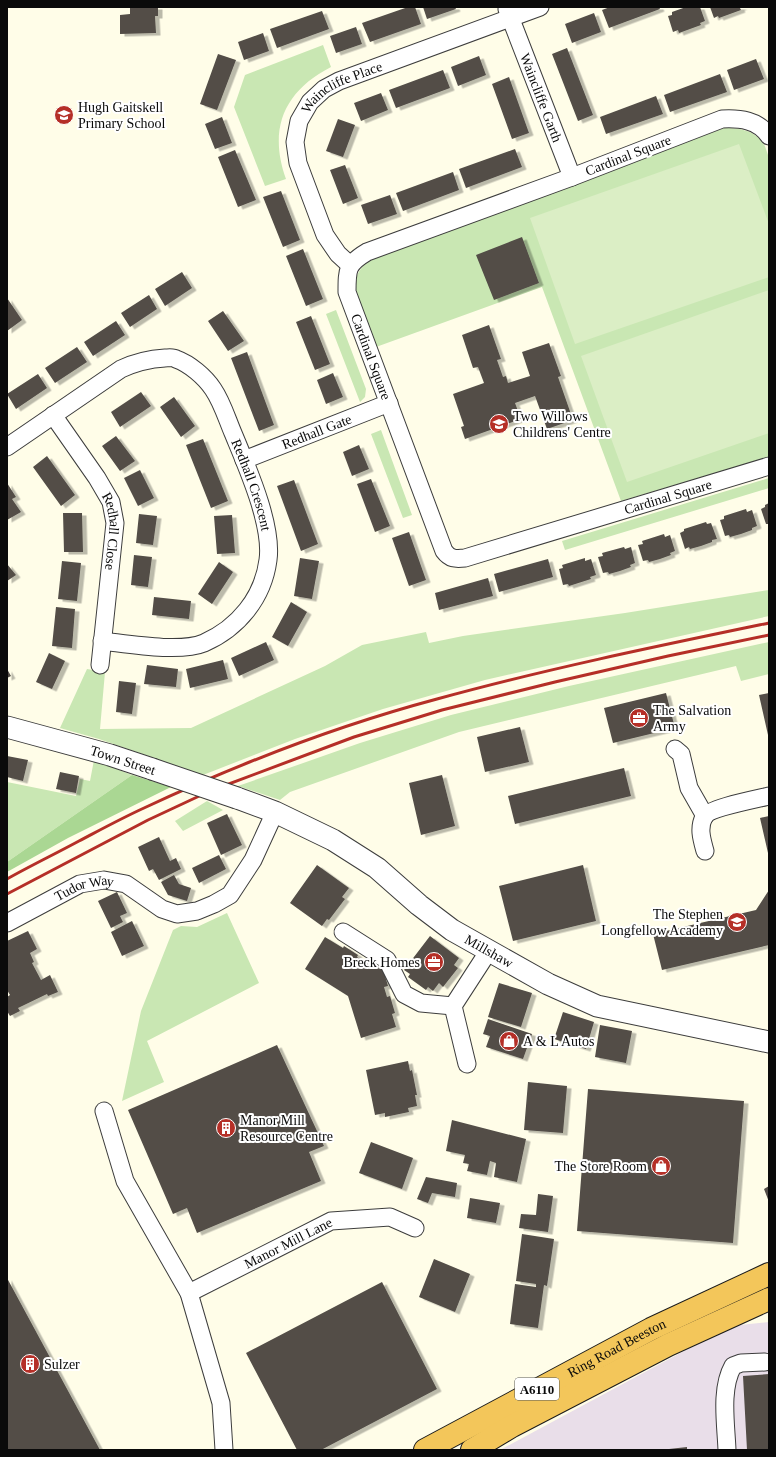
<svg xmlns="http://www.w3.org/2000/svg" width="776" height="1457" viewBox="0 0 776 1457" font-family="Georgia,serif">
<defs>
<filter id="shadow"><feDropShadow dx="4.5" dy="2.5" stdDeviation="0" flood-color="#0004"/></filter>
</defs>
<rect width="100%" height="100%" fill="#fffde8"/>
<!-- industrial -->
<path fill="#e9dee9" d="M769 1322V1450H500L684 1351 740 1325Z"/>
<!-- green -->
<path fill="#c9e7b3" d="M323 45 331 67C284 91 268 129 286 179L265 186 234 107 245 75Z
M724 128C739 128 754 130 763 143 766 147 767 153 769 158V457L621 501 542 287 376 347 355 291C354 274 361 266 375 257Z
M336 310 366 389 365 397 360 402 326 314Z
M381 430 412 515 403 518 371 434Z
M769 478V488L565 550 562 541Z
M769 590V616L485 680 383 709 295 739 203 775 99 739 60 728 87 669 105 672 100 729 191 728 325 666 362 645 426 632 429 643 463 636 625 613Z
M769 642V674L741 681 736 666 459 732 290 792 280 800 238 786 360 743 451 715 569 686Z
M94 760 132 775 7 862V782L76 796 80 779 90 781Z
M207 801 223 810 183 831 175 821Z
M227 913 259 983 147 1041 164 1082 122 1101 141 1011 173 930 181 926 197 927Z"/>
<!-- forest -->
<path fill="#aad793" d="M132 775 171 787 68 838 7 872V862Z"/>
<!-- pitch -->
<path fill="#dbeec5" d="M739 144 769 224V277L575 344 530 218Z
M769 290V433L627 482 581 356Z"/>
<!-- building -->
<path fill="#524d47" filter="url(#shadow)" d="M130 7H158V16H155L156 33 120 34V15L130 14Z
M408 7H415L421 24 370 42 362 23Z
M423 7H455L456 9 427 19Z
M610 7H659L660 9 609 28 602 10Z
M686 7H700L705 21 700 23 701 25 679 33 678 30 673 32 668 16 672 15V12Z
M710 7H743L740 8 741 10 719 18 718 16 714 18Z
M322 11 329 29 277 48 270 29Z
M594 13 601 32 572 43 565 24Z
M356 27 362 44 336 53 330 36Z
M263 33 269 51 244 60 238 42Z
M567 48 593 115 578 121 552 54Z
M218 54 236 60 217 110 200 104Z
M479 56 486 75 458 86 451 67Z
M756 59 764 79 734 90 727 70Z
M443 70 450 88 396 108 389 90Z
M720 74 727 92 670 112 664 95Z
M509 77 529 133 512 139 492 84Z
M381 93 388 110 361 121 354 103Z
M656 96 663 114 606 134 600 117Z
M222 117 232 143 215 149 205 124Z
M338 119 355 125 343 157 326 151Z
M515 149 522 167 466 188 459 169Z
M235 150 256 200 238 207 218 157Z
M345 165 358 198 343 204 330 170Z
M453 172 459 190 403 211 396 193Z
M281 191 300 240 283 247 263 197Z
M390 195 397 214 368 224 361 205Z
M522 237 539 283 494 300 476 255Z
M303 249 323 299 306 306 286 256Z
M182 272 192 288 165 306 155 289Z
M149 295 157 309 130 327 121 313Z
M7 298 22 320 7 331Z
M223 311 244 341 228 351 208 321Z
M311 316 330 364 315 370 296 322Z
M116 321 125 335 93 356 84 342Z
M489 325 501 359 497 360 503 377 506 376 508 383 530 376 522 352 549 343 561 376 558 377 573 420 547 429 535 396 515 403 521 419 465 439 461 427 464 426 453 394 484 383 478 367 473 368 462 335Z
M77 347 87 362 55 383 45 368Z
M247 352 274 425 259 431 231 358Z
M333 373 343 397 326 404 317 380Z
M38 374 47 388 16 409 7 394Z
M141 392 151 406 120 427 111 412Z
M174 397 195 426 181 437 160 407Z
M116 436 135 461 120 471 102 446Z
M203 439 228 501 211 508 186 445Z
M359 445 369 469 352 476 343 452Z
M47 456 75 495 61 506 33 467Z
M140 470 154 498 138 506 124 478Z
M371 479 390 526 375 532 357 484Z
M294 480 318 544 301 551 277 486Z
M7 483 16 497 12 499 21 512 7 520Z
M769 503V524H766L761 509 765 507V505Z
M746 509 747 512 752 510 757 526 752 528V530L741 534 730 537 729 535 725 536 720 520 724 519V516Z
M63 513H82L83 552H64Z
M139 514 157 516 153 545 136 543Z
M232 515 235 553 217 554 214 516Z
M706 522 707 524 711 523 717 539 712 540V542L701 546 690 549 689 547 685 549 680 533 684 531V529Z
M409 532 426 580 409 586 392 538Z
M664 534 665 537 670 535 675 551 670 553 671 555 660 559 649 562 648 560 643 561 638 545 643 544 642 541Z
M624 547 625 549 631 547 635 563 630 565 631 567 620 571 609 574 608 572 603 573 598 557 603 556 602 553Z
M134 555 152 557 148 587 131 585Z
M300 558 319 561 312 599 294 596Z
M585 558V561L591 559 596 575 590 577 591 579 569 586 568 584 563 585 559 569 563 568 562 565Z
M548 559 553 577 499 592 494 574Z
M62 561 81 563 77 601 58 599Z
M219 562 233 572 212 604 198 594Z
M7 564 16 575 7 581Z
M488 578 493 596 439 610 435 593Z
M154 597 191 601 189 619 152 615Z
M291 602 307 612 288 646 272 637Z
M56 607 75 609 72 648 52 646Z
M266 642 274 660 239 676 231 658Z
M49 653 65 661 52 689 36 682Z
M223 660 228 679 190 688 186 669Z
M147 665 178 669 176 687 144 684Z
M7 669 11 676 7 678Z
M119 681 136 683 132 714 116 712Z
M666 693 675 728 613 743 604 708Z
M769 693V734L768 735 759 695Z
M520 727 529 762 485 772 477 737Z
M7 756 28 760 23 781 7 777Z
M624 768 631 796 515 824 508 796Z
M60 772 79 776 76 793 56 789Z
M442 775 455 826 421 835 409 783Z
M227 814 242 845 221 855 207 823Z
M769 816V853H768L760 818Z
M159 837 170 861 176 858 181 869 159 880 153 869 149 871 138 847Z
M219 855 226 869 199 883 192 868Z
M317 865 349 888 342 897 345 899 329 920 327 919 322 926 290 903Z
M583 865 596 921 513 941 499 886Z
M174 875 179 884 191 888 187 901 168 895 161 882Z
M769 890V945L662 970 653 934 756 910Z
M117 892 127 913 120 916 123 922 111 928 98 901Z
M132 921 144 946 122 956 111 932Z
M28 931 37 949 30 953 34 962 32 963 41 980 50 975 58 992 48 996 47 994 18 1008 20 1011 10 1016 7 1011V997L10 995 7 990V941Z
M430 936 459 958 454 965 458 968 443 987 439 983 433 991 428 987 426 990 408 977 410 974 404 970Z
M325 937 343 948 344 946 358 955 357 957 366 963 368 960 383 969 388 986 384 987 387 997 390 996 395 1013 392 1014 396 1027 361 1038 348 996 305 969Z
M499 983 532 993 521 1027 488 1017Z
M563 1012 594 1022 586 1049 554 1039Z
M488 1019 532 1034 523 1059 486 1047 490 1036 483 1034Z
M600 1025 632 1031 626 1063 595 1057Z
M277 1045 324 1146 309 1152 321 1181 197 1233 187 1208 173 1214 128 1110Z
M408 1061 410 1071 412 1070 417 1095H415L417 1106 408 1108 409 1112 385 1117V1113L375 1115 366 1070Z
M528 1082 567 1086 563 1133 524 1130Z
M588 1089 744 1101 733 1243 577 1231Z
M452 1120 526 1139 517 1182 494 1177 496 1163 490 1161 487 1175 467 1171 469 1164 463 1163 465 1155 446 1151Z
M371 1142 413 1158 402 1189 359 1173Z
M426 1177 457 1183 455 1197 432 1193 428 1203 417 1199Z
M769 1186V1202L764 1189Z
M538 1194 553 1196 548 1232 519 1228 521 1214 536 1215Z
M470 1198 500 1203 496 1223 467 1218Z
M522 1234 554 1239 547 1286 544 1285 538 1328 510 1324 515 1284 536 1287V1284L516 1281Z
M434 1259 470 1274 455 1312 419 1297Z
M7 1278 100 1450H7Z
M382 1282 437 1389 321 1450H297L246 1353Z
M769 1374V1450H747L743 1376Z
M687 1447V1450H670L669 1449Z"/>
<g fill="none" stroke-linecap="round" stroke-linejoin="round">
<!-- minor casing -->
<g stroke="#3d3d3d" stroke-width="19">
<g id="minor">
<path id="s1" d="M507 9 572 177"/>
<path id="s2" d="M769 136C758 120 740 118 722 119L572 177 367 252C347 264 347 269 347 292L444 551C450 559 455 559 465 558L769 466"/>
<path id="s3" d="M350 265 338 254 325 235 298 163 295 142 299 121 310 102 324 89 339 81 540 7"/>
<path id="s4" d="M53 415 97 478 111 502 115 523 100 665"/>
<path id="s5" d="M7 447 121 369C136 362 148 359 165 358 168 358 173 357 176 359 190 364 205 377 213 389 222 402 227 419 233 433 247 467 273 525 268 560 263 598 238 628 204 643 180 653 129 644 102 641"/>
<path id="s6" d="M244 460 389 403"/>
<path d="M675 749 681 754 689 788 705 816"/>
<path d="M705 851C702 840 698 828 704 817 709 808 757 799 769 796"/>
<path id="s7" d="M7 923 80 884 104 880 126 884 162 909 177 914 197 911 214 904 230 895 253 860 275 812"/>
<path d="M343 932 387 960 404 994 421 1003 453 1006"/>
<path d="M467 1064 453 1006 488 952"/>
<path d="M104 1111 125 1181 189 1293 221 1403 224 1450"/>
<path id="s8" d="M189 1293 331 1221 390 1217 415 1228"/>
<path d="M727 1450C726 1424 720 1389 733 1366L741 1363 765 1362"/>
</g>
</g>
<!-- tertiary casing -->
<g stroke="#3d3d3d" stroke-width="23">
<g id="tertiary">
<path d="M7 727 110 755 152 769"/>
<path id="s9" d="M237 798 275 812 333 840 377 868 419 905 452 930 548 984 597 1006 769 1042"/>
</g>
</g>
<!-- trunk casing -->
<g stroke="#1b1b1b" stroke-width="24">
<g id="trunk">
<path id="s10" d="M425 1450 651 1329 769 1274"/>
<path d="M472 1450 512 1426 668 1345 769 1299"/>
</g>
</g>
<!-- minor -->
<use href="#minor" stroke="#fff" stroke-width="17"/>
<!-- tertiary -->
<use href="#tertiary" stroke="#fff" stroke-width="21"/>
<!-- trunk -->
<use href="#trunk" stroke="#f3c65a" stroke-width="22"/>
<!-- rail -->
<path stroke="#b52f27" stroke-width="3" d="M7 879C30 866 55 854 79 841 100 830 122 818 144 808 238 764 336 726 437 699 546 669 658 646 769 623
M7 894 148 820 210 791 354 737 442 710 555 682 668 656 769 635"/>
<!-- tertiary-bridge casing -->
<g stroke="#3d3d3d" stroke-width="23" stroke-linecap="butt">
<path id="tertiary-bridge" d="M152 769 237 798"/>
</g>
<!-- tertiary-bridge -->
<use href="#tertiary-bridge" stroke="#fff" stroke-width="21"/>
</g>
<!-- icons -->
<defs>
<g id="school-disc" transform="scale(1)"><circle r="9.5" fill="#b52f27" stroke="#fff"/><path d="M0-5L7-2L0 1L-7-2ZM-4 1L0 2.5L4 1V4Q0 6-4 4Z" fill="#fff"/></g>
<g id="office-disc" transform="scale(1)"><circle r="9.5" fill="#b52f27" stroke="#fff"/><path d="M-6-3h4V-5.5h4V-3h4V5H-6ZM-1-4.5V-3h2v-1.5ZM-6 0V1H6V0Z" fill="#fff"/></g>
<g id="shop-disc" transform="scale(1)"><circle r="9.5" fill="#b52f27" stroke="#fff"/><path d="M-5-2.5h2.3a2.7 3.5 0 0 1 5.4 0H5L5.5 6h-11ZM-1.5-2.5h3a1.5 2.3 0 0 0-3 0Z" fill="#fff"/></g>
<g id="building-disc" transform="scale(1)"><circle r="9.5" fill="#b52f27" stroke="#fff"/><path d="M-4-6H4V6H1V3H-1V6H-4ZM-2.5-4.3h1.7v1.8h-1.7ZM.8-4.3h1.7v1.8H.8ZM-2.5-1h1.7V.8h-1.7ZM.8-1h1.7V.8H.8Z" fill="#fff"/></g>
</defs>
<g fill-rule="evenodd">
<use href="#school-disc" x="64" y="115"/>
<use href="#school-disc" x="499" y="424"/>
<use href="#office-disc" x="639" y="718"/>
<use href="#school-disc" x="737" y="922"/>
<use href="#office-disc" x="434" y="962"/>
<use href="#shop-disc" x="509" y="1041"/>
<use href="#building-disc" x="226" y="1128"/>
<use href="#shop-disc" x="661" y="1166"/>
<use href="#building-disc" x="30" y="1364"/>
</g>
<g text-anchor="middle" stroke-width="4" stroke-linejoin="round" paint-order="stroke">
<!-- shield labels -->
<rect fill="#fff" stroke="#545454" stroke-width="1" x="515" y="1378" width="44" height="22" rx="3"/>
<g font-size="13" font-weight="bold" fill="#0a0a0a">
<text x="537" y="1394">A6110</text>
</g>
<!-- street labels -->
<g font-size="14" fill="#0a0a0a" stroke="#fff">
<text dy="5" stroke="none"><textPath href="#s3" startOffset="216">Waincliffe Place</textPath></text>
<text dy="5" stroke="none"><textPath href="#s1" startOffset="95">Waincliffe Garth</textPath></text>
<text transform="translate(628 155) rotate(-21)" y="5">Cardinal Square</text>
<text dy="5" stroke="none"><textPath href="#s2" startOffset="549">Cardinal Square</textPath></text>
<text dy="5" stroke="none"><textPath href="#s6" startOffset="78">Redhall Gate</textPath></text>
<text dy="5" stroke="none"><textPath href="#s5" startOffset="347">Redhall Crescent</textPath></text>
<text dy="5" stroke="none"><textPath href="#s2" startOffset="992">Cardinal Square</textPath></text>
<text dy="5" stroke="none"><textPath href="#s4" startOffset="134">Redhall Close</textPath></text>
<text transform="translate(123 760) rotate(18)" y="5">Town Street</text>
<text dy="5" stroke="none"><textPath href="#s7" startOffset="86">Tudor Way</textPath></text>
<text dy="5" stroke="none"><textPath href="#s9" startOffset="297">Millshaw</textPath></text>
<text dy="5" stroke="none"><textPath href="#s8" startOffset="111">Manor Mill Lane</textPath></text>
<text dy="5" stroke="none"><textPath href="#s10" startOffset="217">Ring Road Beeston</textPath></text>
</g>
<!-- poi labels -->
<g font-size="14" fill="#0a0a0a" stroke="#fff" text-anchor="start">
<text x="78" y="112">Hugh Gaitskell<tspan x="78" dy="16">Primary School</tspan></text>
<text x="513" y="421">Two Willows<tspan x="513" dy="16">Childrens' Centre</tspan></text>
<text x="653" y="715">The Salvation<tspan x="653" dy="16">Army</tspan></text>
<text x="723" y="919" text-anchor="end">The Stephen<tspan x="723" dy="16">Longfellow Academy</tspan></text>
<text x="420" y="967" text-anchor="end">Breck Homes</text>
<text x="523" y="1046">A &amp; L Autos</text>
<text x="240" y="1125">Manor Mill<tspan x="240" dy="16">Resource Centre</tspan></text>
<text x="647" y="1171" text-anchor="end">The Store Room</text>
<text x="44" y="1369">Sulzer</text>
</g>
</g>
<!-- border -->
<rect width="776" height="1457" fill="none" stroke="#0a0a0a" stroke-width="16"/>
</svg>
